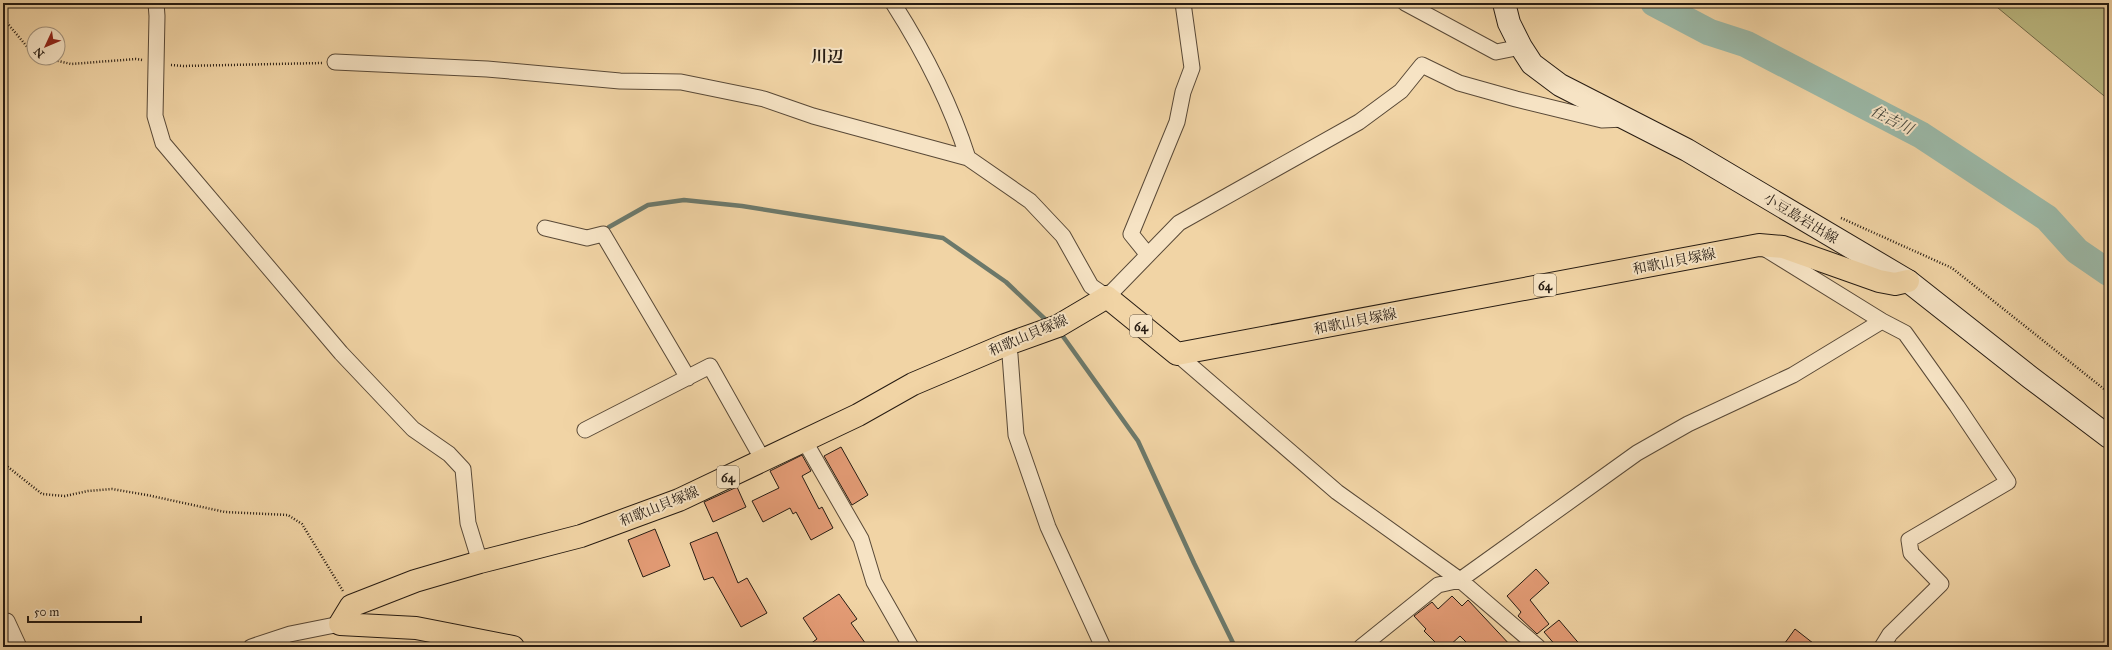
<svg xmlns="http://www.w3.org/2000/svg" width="2112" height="650" viewBox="0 0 2112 650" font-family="'IM FELL Great Primer','Noto Serif JP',serif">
<rect width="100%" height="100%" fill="#f1d4a5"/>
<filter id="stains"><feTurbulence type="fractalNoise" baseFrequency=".005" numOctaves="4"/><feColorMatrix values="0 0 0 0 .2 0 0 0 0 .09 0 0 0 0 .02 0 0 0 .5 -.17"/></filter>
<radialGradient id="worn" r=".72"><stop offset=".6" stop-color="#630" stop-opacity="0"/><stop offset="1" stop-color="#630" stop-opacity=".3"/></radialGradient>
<!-- green -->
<path fill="#bdbc84" stroke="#726c4b" d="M1992 3H2109V100Z"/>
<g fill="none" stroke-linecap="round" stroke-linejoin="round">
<!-- stream -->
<path stroke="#6c796b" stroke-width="4.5" d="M609 227 648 205 684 200 742 206 943 238 1006 282 1047 321
M1062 335 1138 441 1194 563 1235 647"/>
<!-- river -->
<path stroke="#9bb8a7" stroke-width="27" d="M1654 3 1709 32 1746 44 1921 135 2047 218 2077 251 2109 273"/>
</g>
<!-- building -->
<path fill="#e49c76" stroke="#261b12" d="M841 447 868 495 852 505 824 456Z
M802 455 811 471 802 476 819 509 822 507 833 528 811 540 796 512 793 514 790 508 763 522 752 501 779 488 770 471Z
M737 487 746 507 713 522 704 502Z
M655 529 670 566 643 577 628 540Z
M717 532 738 583 747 578 767 613 741 627 713 577 704 580 690 543Z
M1536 569 1549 583 1530 600 1549 624 1537 634 1518 616 1521 612 1507 596Z
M839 594 857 619 851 623 868 647H806L817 639 803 618Z
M1452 596 1462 606 1468 600 1512 647H1471L1460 636 1448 647H1440L1424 631 1426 629 1414 616 1432 602 1438 609Z
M1559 620 1582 647H1557L1544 632Z
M1795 629 1818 647H1782Z"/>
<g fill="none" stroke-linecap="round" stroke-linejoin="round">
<!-- street casing -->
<g stroke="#594937" stroke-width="17">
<path id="street" d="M156 3 157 16 155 116 163 143 341 353 413 429 449 454 463 469 468 523 480 562
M893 3C923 50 951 105 968 158
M1405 3 1496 52 1521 47
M335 62 487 69 620 81 681 82 764 99 813 116 968 158 1030 201 1063 236 1091 286 1107 297 1179 223 1359 122 1401 91 1422 65 1459 83 1516 99 1602 120 1625 119
M545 228 587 238 603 234 688 378
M1764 248 1882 321 1905 333 1957 406 2008 482 1909 540 1911 553 1941 584 1890 634 1882 647
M1148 255 1131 234 1177 122 1183 92 1192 68 1183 3
M1005 345 1010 355 1016 435 1048 527 1103 647
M1177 354 1337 492 1460 580 1538 647
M585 430 710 366 763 460
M804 440 861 539 874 582 911 647
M7 621 19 647
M251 647 290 634 340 624
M1361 647 1438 585 1460 580 1637 453 1688 424 1793 375 1882 321"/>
</g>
<!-- secondary casing -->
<g stroke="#261b12" stroke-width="24">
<path id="secondary" d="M1504 3 1509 23 1521 47 1532 64 1560 85 1687 150 1908 281 2031 378 2109 437"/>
</g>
<!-- primary casing -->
<g stroke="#261b12" stroke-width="24">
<path id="primary" d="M513 647 416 628 340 624 351 606 415 581 480 562 581 536 679 500 858 415 913 384 1005 345 1058 326 1107 297 1177 354 1759 245 1783 247 1879 281 1895 284 1908 281"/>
</g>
<!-- path -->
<path stroke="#261b12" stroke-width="2.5" stroke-dasharray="1 2" stroke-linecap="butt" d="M3 18 34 55
M46 58 71 64 136 59 142 60
M171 65 183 66 322 63
M1841 218 1952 268 2109 393
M3 463 42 494 65 496 88 491 112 489 147 495 225 512 288 515 302 524 343 591"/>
<!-- street -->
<use href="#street" stroke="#f6e3c4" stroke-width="15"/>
<!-- secondary -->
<use href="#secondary" stroke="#f6e3c4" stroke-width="22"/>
<!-- primary -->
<use href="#primary" stroke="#f1d4a5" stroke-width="22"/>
</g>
<g text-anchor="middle" stroke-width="4" stroke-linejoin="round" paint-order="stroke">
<!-- shield labels -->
<g fill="#f6e3c4" stroke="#645747" stroke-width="1">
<rect x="1534" y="274" width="22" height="22" rx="3"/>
<rect x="1130" y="315" width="22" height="22" rx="3"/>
<rect x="717" y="466" width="22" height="22" rx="3"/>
</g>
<g font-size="13" font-weight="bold" fill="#261b12">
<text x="1545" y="290">64</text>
<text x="1141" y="331">64</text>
<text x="728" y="482">64</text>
</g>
<!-- street labels -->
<g font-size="14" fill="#261b12" stroke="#f6e3c4">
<text transform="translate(1801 218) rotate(31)" y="5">小豆島岩出線</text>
<text transform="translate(1674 261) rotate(-11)" y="5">和歌山貝塚線</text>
<text transform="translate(1355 321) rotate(-11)" y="5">和歌山貝塚線</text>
<text transform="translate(1028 335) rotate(-23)" y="5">和歌山貝塚線</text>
<text transform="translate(659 506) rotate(-22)" y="5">和歌山貝塚線</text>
</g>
<!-- water labels -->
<g font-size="15" font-style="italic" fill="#494a3f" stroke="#f6e3c4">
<text transform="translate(1892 120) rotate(27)" y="5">住吉川</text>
</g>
<!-- quarter labels -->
<g font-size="16" font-weight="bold" fill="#261b12" stroke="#f6e3c4">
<text x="827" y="62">川辺</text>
</g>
</g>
<!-- margin -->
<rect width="2112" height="650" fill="none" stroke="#f1d4a5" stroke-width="16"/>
<rect x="4" y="4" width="2104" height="642" fill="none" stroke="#261b12" stroke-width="2"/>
<rect x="8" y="8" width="2096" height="634" fill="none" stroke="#261b12"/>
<!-- north arrow -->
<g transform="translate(46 46) rotate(226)"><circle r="19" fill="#f6e3c4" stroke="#a3937d"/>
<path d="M0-3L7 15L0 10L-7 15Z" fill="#8f2418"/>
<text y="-6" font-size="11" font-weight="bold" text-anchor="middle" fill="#261b12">N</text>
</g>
<!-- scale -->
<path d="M28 616v6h113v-6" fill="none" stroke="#261b12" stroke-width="2"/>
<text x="34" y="616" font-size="12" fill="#261b12" stroke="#f6e3c4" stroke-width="3" paint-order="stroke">50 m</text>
<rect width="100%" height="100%" filter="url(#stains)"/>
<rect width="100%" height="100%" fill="url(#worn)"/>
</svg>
